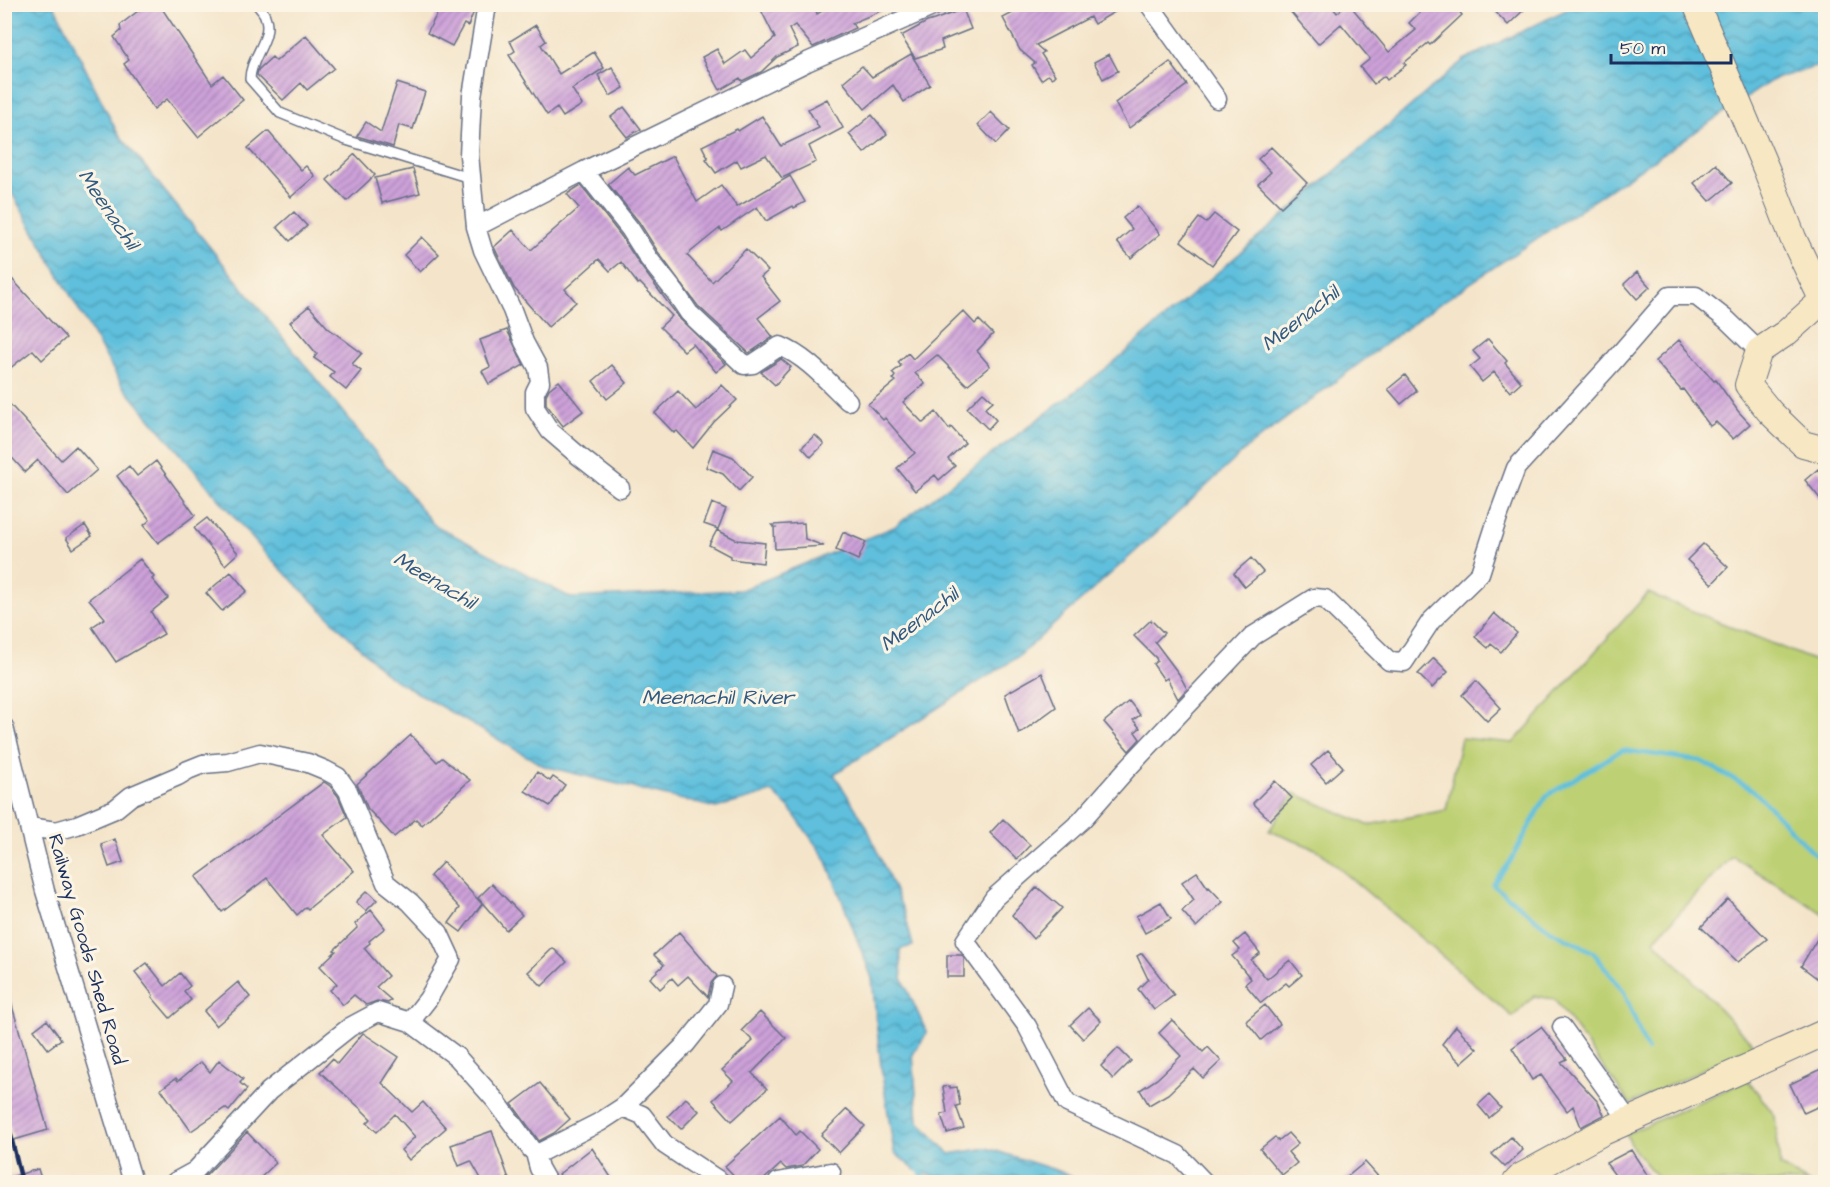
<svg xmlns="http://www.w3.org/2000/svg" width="1830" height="1187" viewBox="0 0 1830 1187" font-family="'Architects Daughter',sans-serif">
<defs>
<pattern id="water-waves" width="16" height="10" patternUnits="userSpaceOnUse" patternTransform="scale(1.5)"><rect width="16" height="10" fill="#5ebfdc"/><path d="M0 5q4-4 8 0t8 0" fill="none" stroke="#4d9cb6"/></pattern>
<pattern id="building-hatch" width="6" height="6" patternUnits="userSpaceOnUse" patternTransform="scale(1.5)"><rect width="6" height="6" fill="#cda1d9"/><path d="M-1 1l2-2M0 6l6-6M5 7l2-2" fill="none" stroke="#a684b3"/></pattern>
</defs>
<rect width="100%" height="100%" fill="#fcf5e5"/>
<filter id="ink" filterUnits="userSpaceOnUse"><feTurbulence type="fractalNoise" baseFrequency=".0167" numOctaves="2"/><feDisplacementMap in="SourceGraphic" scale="12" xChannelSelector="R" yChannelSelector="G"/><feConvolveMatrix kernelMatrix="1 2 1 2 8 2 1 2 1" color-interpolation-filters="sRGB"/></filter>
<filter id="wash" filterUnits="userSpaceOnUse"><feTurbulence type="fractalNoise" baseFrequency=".008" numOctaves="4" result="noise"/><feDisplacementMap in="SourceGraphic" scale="24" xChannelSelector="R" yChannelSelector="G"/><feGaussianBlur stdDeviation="1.35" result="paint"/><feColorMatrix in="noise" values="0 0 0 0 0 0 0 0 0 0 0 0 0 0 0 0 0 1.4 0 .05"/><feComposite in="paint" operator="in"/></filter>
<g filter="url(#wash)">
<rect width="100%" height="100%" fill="#f4e5ca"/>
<!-- grass -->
<path fill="#bdd073" stroke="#6c8068" stroke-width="1.5" d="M1648 593 1825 665V915L1732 856 1654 940 1754 1045 1630 1104 1554 999 1534 996 1513 1017 1318 850 1269 831 1294 793 1368 825 1446 810 1461 738 1513 743Z
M1748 1080 1775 1116 1780 1166 1808 1182H1661L1633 1148 1626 1134Z"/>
<!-- water -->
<path fill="url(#water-waves)" stroke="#3c779d" stroke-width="1.5" d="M4 5H54L117 132 433 524 571 598 741 590 894 527 1108 367 1464 60 1576 5H1825L1826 64 1774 79 1429 311 1248 447 1168 522 1018 657 834 774 866 825 905 914 913 946 900 949 902 978 927 1033 913 1054 918 1121 950 1154 987 1148 1068 1174 1082 1182H956L915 1170 894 1152 881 1067 872 978 826 859 790 809 772 792 716 808 544 766 388 676 265 553 122 385 5 181Z"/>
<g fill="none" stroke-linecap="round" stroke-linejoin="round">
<!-- stream -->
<path stroke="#5ebfdc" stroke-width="4.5" d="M1647 1050 1624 992 1593 952 1550 930 1493 885 1510 862 1546 796 1622 750 1701 761 1753 790 1826 866
M918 1168 923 1177 945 1182"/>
</g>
<g id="blocks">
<!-- building -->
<path fill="url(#building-hatch)" d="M147 4H159L212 84 223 75 243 100 198 137 167 99 154 109 124 64 129 60 114 37 121 31 120 25Z
M442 4H477L468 26 464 24 452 46 427 33Z
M767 4H814L817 14 835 4 895 5 852 23 855 28 813 47 795 25 789 29 798 47 777 57 761 72 742 81 740 78 720 90 702 57 717 49 725 64 745 50 751 58 775 38 760 8Z
M1030 4H1128L1094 24 1090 17 1036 45 1044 52 1041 54 1055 75 1052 78 1048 75 1041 80 1032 65 1035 63 1020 50 1003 18Z
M1295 4H1330L1337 13 1347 4H1349L1389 52 1416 30 1409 23 1428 4H1453L1462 15 1430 45 1428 43 1404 63 1406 65 1387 80 1384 76 1374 84 1360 67 1370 59 1341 24 1318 44 1289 10Z
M1488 4H1530L1508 25Z
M963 9 971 29 941 41 943 49 915 58 901 36 927 22 934 20Z
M536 25 546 41 541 45 559 74 594 52 604 68 572 89 582 105 563 117 557 108 547 115 509 55 515 51 510 41Z
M306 35 334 68 307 90 301 83 283 100 257 75 258 70 272 57 276 61Z
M911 54 930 85 904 102 893 85 865 109 843 82 862 66 872 77Z
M1109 54 1118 71 1103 79 1094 62Z
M1170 62 1187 85 1129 128 1115 103Z
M612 67 624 88 610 96 598 75Z
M397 83 425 92 413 129 399 125 393 147 357 136 366 122 381 132Z
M827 99 843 128 809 146 816 162 782 178 766 155 741 167 737 160 716 173 706 159 708 158 702 146 737 129 738 131 762 116 781 146 819 128 808 109Z
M624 107 641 129 627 137 611 117Z
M991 112 1009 130 996 144 978 125Z
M872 115 887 134 864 153 849 134Z
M268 131 301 170 306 166 315 176 291 197 248 148Z
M1271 147 1307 183 1281 207 1258 184 1271 172 1258 159Z
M355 154 375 175 347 201 327 180Z
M673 156 697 202 721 185 737 207 790 176 805 202 794 208 793 206 766 221 757 207 722 231 720 228 687 255 712 282 746 249 768 271 761 277 780 301 758 318 773 337 749 353 698 306 658 252 639 222 608 184 628 167 635 175Z
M1716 164 1732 183 1710 201 1694 183Z
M413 169 420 193 382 203 375 178Z
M581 185 621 236 640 265 680 319 726 364 716 372 693 344 684 351 660 327 672 316 640 283 638 284 621 262 610 271 599 259 565 289 576 302 548 327 514 288 494 247 513 230 531 250 579 208 567 194Z
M1137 206 1160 234 1131 258 1117 242 1132 229 1123 218Z
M294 212 307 226 290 241 277 227Z
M1214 214 1237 232 1212 265 1181 241 1199 218 1206 223Z
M422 237 439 254 420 272 404 255Z
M1637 272 1650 287 1637 299 1624 284Z
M12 279 66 338 42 360 33 350 4 373V286Z
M309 306 328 328 362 353 352 364 361 371 346 390 330 377 334 372 314 358 317 354 290 322Z
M963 311 975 324 979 320 993 334 977 351 990 366 967 385 937 355 915 373 925 384 903 402 923 423 936 412 949 429 951 427 965 443 948 459 955 466 939 480 935 475 915 491 897 468 915 453 885 418 883 420 868 404 896 381 893 379 895 376 892 373 901 366 898 362 908 353 913 359Z
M507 330 524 365 489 384 482 371 490 367 480 340Z
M1488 339 1507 361 1505 363 1521 382 1510 392 1494 372 1482 382 1470 367 1480 359 1473 351Z
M1679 340 1714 381 1716 380 1738 411 1750 424 1733 439 1716 422 1710 426 1683 389 1681 390 1655 361Z
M781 359 791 367 775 385 761 372Z
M612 365 627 383 607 399 593 381Z
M1405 375 1417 391 1401 404 1388 389Z
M559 381 583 411 563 426 546 404V395L549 389Z
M722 385 737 400 714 422 693 448 677 431 674 433 655 413 678 391 696 410Z
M983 392 993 401 985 408 996 420 988 429 967 408Z
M4 398 61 460 76 446 97 470 68 495 38 460 25 472 4 449Z
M815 435 824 444 811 457 802 447Z
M713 449 733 457 752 477 739 491 723 474 706 467Z
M156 461 195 515 158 543 144 525 150 520 117 476 129 466 137 476Z
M1818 469 1826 478V506L1805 480Z
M712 503 726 509 718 529 704 524Z
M207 518 238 553 225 565 194 528Z
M804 523 805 539 824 546 775 549 774 527H775L772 525Z
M85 525 92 536 73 549 66 538Z
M717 530 737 540 765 543 763 563 730 559V556L709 545Z
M843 532 866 542 858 560 836 550Z
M1703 544 1728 567 1712 584 1687 560Z
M1251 558 1263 572 1245 587 1234 573Z
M140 559 154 577 152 579 168 598 151 612 164 634 116 662 92 627 105 618 89 599Z
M231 572 247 591 222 611 206 593Z
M1494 613 1517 633 1501 652 1491 644 1488 648 1475 637Z
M1151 620 1164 633 1155 642 1179 674 1187 689 1178 699 1167 678 1164 680 1153 664 1157 661 1156 658 1134 636Z
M1434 658 1448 672 1432 688 1418 674Z
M1042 673 1056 707 1019 734 1005 694Z
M1476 681 1501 708 1487 721 1462 695Z
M1129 701 1140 715 1133 720 1140 728 1135 732 1140 739 1129 751 1104 722Z
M411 735 437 762 442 758 470 780 422 825 416 819 394 837 368 809 357 784Z
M1328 750 1343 767 1326 782 1311 765Z
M537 772 550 781 553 777 565 785 550 806 525 791Z
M1275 781 1292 798 1270 820 1253 803Z
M324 782 330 786 338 796 347 817 323 835 354 871 308 909 306 907 297 915 267 878 222 912 196 877Z
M1003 819 1030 845 1017 859 990 833Z
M115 839 123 862 109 867 101 844Z
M443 862 482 904 461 932 449 923 460 908 430 876Z
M1197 872 1208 888 1209 887 1223 902 1196 927 1182 911 1194 900 1182 882Z
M492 884 522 915 506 930 478 898Z
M1037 887 1062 908 1033 939 1012 915Z
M367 891 377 900 366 911 356 902Z
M1728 899 1767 939 1738 962 1701 927Z
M1161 902 1171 919 1145 933 1136 916Z
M371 910 385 928 369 941 370 943 364 948 388 976 376 987 391 1000 388 1003 377 1001 366 1005 354 995 343 1005 330 990 337 984 320 966 336 951 334 950 358 927 355 924Z
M1826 924V985L1801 966Z
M679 932 717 976 711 983 708 997 688 976 678 985 672 978 660 989 650 978 664 965 654 955Z
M1245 934 1260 953 1251 960 1267 979 1290 960 1302 975 1289 986 1286 983 1261 1003 1245 984 1251 979 1232 956 1240 950 1234 943Z
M553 948 567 962 542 986 528 972Z
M1142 953 1174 995 1154 1010 1138 989 1148 979 1137 956Z
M947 955H961L964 958V977H947Z
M147 963 165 986 180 973 190 986 184 991 191 1000 170 1018 152 997 153 995 135 972Z
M238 982 250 997 216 1026 204 1011Z
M4 992H8L48 1130 14 1140 4 1108Z
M1265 1005 1280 1024 1261 1040 1246 1021Z
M1088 1008 1101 1021 1083 1039 1070 1025Z
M760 1012 786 1038 752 1073 767 1089 732 1121 713 1100 733 1081 722 1070 753 1041 742 1030Z
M47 1020 61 1039 48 1049 34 1030Z
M1172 1020 1203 1052 1208 1047 1221 1061 1203 1078 1194 1069 1168 1094 1149 1105 1140 1090 1157 1079 1181 1056 1159 1033Z
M1456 1026 1477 1049 1461 1063 1442 1044Z
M1541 1027 1567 1059 1561 1062 1598 1102 1604 1115 1581 1127 1573 1106 1567 1111 1541 1075 1532 1080 1512 1048Z
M363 1033 399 1057 382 1083 412 1112 423 1102 446 1128 409 1160 401 1150 415 1137 395 1114 377 1132 367 1123 371 1119 361 1109 320 1072 332 1059 337 1064Z
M1118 1048 1131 1061 1113 1079 1101 1066Z
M219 1060 243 1079 240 1083 247 1089 229 1111 225 1108 191 1131 161 1089 176 1078 178 1081 201 1062 210 1072Z
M1826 1067V1103L1804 1113 1790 1084Z
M540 1083 570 1119 554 1133 539 1141 512 1104Z
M950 1086V1088L957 1087 960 1105 956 1106 964 1128 947 1133 941 1115 947 1113 943 1087Z
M1489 1095 1501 1108 1489 1118 1478 1105Z
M686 1098 699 1111 681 1129 668 1116Z
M847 1109 865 1126 839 1153 821 1135Z
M780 1116 796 1135 800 1131 818 1149 802 1166 786 1169 781 1164 761 1182H740L725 1166Z
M492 1131 510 1182H483L471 1161 459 1166 451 1145Z
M247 1132 276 1163 256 1182H197L203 1179Z
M1288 1133 1298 1144 1288 1152 1297 1163 1282 1175 1260 1149 1275 1137 1278 1141Z
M1511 1137 1523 1150 1505 1167 1492 1154Z
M592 1148 614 1182H564L559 1174Z
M1631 1150 1652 1182H1620L1606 1163Z
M1365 1162 1383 1182H1341Z
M38 1169 42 1182H4V1179Z"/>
</g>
</g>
<g filter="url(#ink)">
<use href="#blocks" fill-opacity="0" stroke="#676f84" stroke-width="1.5"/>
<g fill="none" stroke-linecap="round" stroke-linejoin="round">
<!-- service casing -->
<g stroke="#676f84" stroke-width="12">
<path id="service" d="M257 4C259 8 264 12 265 16 274 38 250 57 250 79L280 113 346 140 470 178"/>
</g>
<!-- minor casing -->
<g stroke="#676f84" stroke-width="21">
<path id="minor" d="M489 4 486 11 472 96 469 155 476 227 483 250 512 310 524 342 538 368 540 382 535 392V408L550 431 579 456 620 488
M1149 4 1217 99
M584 171 630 229 649 259 675 292 689 313 744 365 753 364 780 346C807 357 827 381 848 401
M476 227 584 171 807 62 939 4
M4 727 45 891 133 1182
M29 827 56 831 77 825 115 809 131 796 178 776 188 770 203 764 228 762 260 753 308 763 325 770 338 777 348 791 386 883 410 902 439 933 451 959 428 999 410 1022
M1562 1027 1629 1121
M623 1107 642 1115 665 1145 721 1182
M535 1153 539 1168 547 1182
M175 1182 195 1171 269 1091 350 1027 378 1012 410 1022 457 1057 496 1101 531 1149 535 1153 541 1152 600 1122 623 1107 686 1044 718 1004 722 986
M778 1182 831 1172
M1204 1182 1178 1155 1067 1103 1027 1026 965 941 994 898 1081 821 1126 770 1253 636 1314 598 1325 599 1389 661 1404 662 1431 621 1480 573 1497 520 1516 468 1611 364 1670 296H1696L1727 320 1759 351"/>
</g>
<!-- secondary casing -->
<g stroke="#676f84" stroke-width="28">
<path id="secondary" d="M1696 4 1767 171 1793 238 1822 299V301L1786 333 1759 351 1748 385 1770 412 1803 444 1826 450
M1516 1182 1522 1176 1601 1133 1826 1032"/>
</g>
<!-- service -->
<use href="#service" stroke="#fff" stroke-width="9"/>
<!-- minor -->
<use href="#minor" stroke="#fff" stroke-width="18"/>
<!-- secondary -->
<use href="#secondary" stroke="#f7e8c3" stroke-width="26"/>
<!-- rail -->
<path stroke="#1b2f5e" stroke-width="4.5" d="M4 1108 22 1182"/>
</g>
</g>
<g text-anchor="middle" stroke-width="6" stroke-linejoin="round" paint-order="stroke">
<!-- street labels -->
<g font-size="20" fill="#1b2f5e" stroke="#fcf5e5">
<text transform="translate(88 949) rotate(74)" y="7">Railway Goods Shed Road</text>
</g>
<!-- water labels -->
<g font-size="21" font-style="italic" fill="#2f5a84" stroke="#fcf5e5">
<text transform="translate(109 209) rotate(56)" y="7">Meenachil</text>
<text transform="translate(1300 318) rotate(-38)" y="7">Meenachil</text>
<text transform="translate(435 580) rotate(31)" y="7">Meenachil</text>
<text transform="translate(919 619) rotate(-37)" y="7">Meenachil</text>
<text x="718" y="704">Meenachil River</text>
</g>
</g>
<!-- margin -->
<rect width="1830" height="1187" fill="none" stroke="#fcf5e5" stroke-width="24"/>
<!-- scale -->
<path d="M1611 54v9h120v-9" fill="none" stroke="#1b2f5e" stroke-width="3"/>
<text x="1620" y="54" font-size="18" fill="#1b2f5e" stroke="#fcf5e5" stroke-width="4.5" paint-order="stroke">50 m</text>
</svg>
